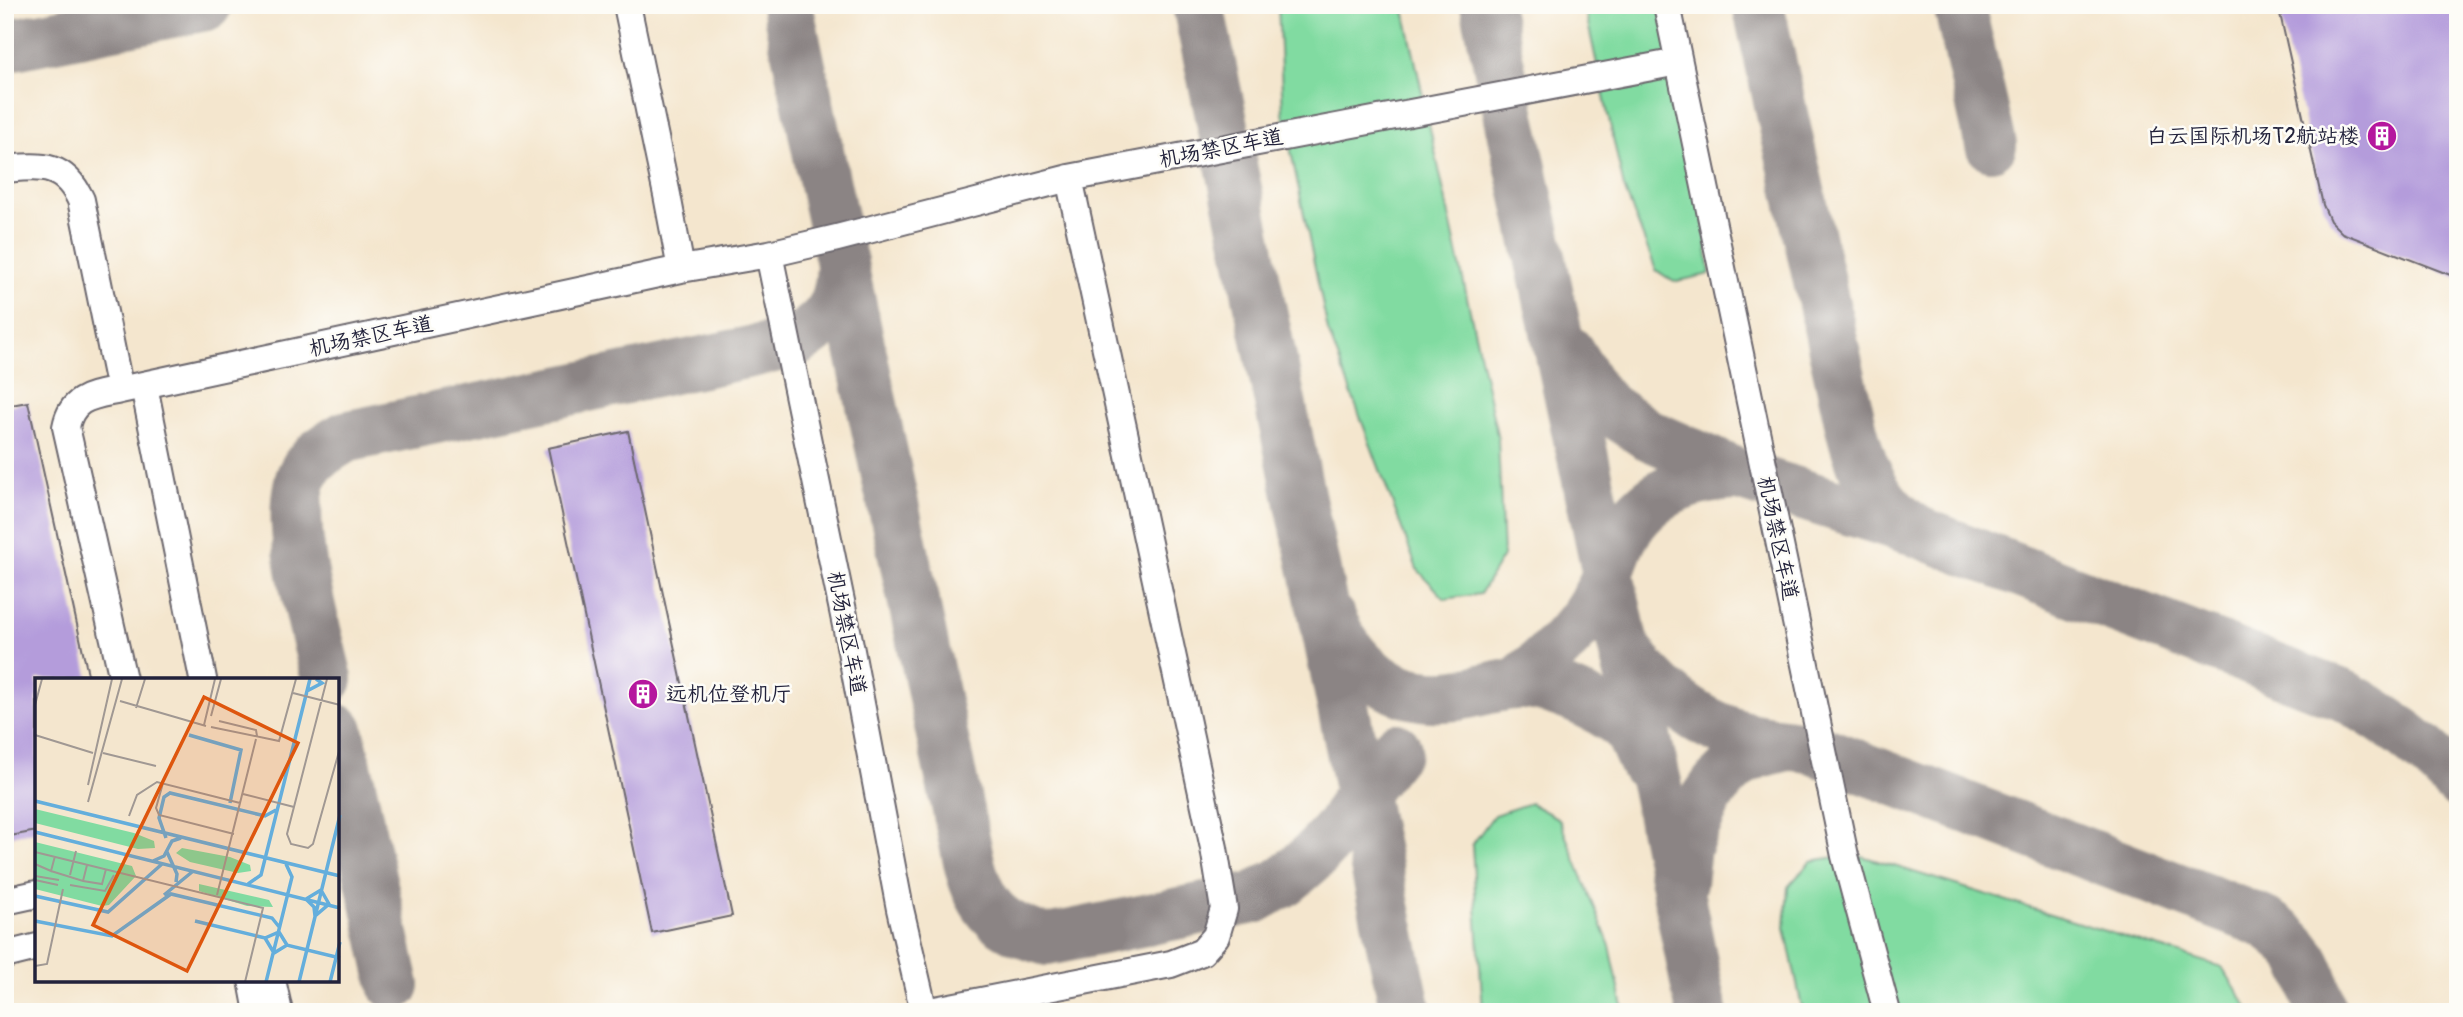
<svg xmlns="http://www.w3.org/2000/svg" width="2463" height="1017" viewBox="0 0 2463 1017" font-family="Pangolin,'LXGW WenKai TC',sans-serif">
<rect width="100%" height="100%" fill="#fdfcf7"/>
<filter id="ink" filterUnits="userSpaceOnUse"><feTurbulence type="fractalNoise" baseFrequency=".0143" numOctaves="2"/><feDisplacementMap in="SourceGraphic" scale="14" xChannelSelector="R" yChannelSelector="G"/><feConvolveMatrix kernelMatrix="1 2 1 2 8 2 1 2 1" color-interpolation-filters="sRGB"/></filter>
<filter id="wash" filterUnits="userSpaceOnUse"><feTurbulence type="fractalNoise" baseFrequency=".00686" numOctaves="4" result="noise"/><feDisplacementMap in="SourceGraphic" scale="28" xChannelSelector="R" yChannelSelector="G"/><feGaussianBlur stdDeviation="1.57" result="paint"/><feColorMatrix in="noise" values="0 0 0 0 0 0 0 0 0 0 0 0 0 0 0 0 0 1.4 0 .05"/><feComposite in="paint" operator="in"/></filter>
<g filter="url(#wash)">
<rect width="100%" height="100%" fill="#f4e6ce"/>
<!-- green -->
<path fill="#81dba1" stroke="#527e6e" stroke-width="2" d="M1278 5H1403L1498 439 1503 556 1480 594 1445 599 1417 569 1328 331 1283 113Z
M1584 5H1680L1710 274 1674 282 1656 270 1624 188Z
M1530 803 1559 819 1610 946 1624 1012H1483L1472 845 1494 815Z
M1855 854 2222 967 2251 1012H1803L1785 928 1788 887 1811 861Z"/>
<g fill="none" stroke-linecap="round" stroke-linejoin="round">
<!-- taxiway -->
<path stroke="#8b8484" stroke-width="52" d="M787 5 969 862C980 910 1000 927 1047 940L1254 898 1286 880 1315 855 1341 826 1360 794 1396 749
M1198 5 1406 1012
M1486 5 1623 644 1657 787 1702 1012
M1758 5 1852 431C1863 474 1879 509 1919 532L2345 696C2387 719 2425 747 2458 783
M1959 5 1991 145
M5 46 206 5
M1568 351 1593 392 1607 407 1647 434 1740 475 1908 528
M1330 618C1354 671 1396 703 1457 695 1476 692 1496 685 1515 684 1546 682 1601 705 1624 726 1633 734 1638 752 1644 763
M1627 650C1652 687 1691 720 1735 734 1759 742 1784 744 1809 747L2262 921C2302 945 2311 967 2321 1012
M327 679C316 630 281 515 304 472 313 455 330 446 345 437L793 343C831 321 841 305 842 262
M1516 684C1547 659 1576 634 1596 599 1608 580 1612 556 1623 536 1648 491 1691 476 1740 475
M338 730 394 985
M1681 883 1685 847 1707 798 1716 785 1739 762 1756 753 1787 745"/>
</g>
<g id="blocks">
<!-- building -->
<path fill="#b49cdb" d="M2278 5H2458V278L2342 233 2330 221 2323 205Z
M28 402 89 679H37V831L5 837V406Z
M628 431 732 916 652 933 548 448Z"/>
</g>
</g>
<g filter="url(#ink)">
<use href="#blocks" fill-opacity="0" stroke="#6c676e" stroke-width="2"/>
<g fill="none" stroke-linecap="round" stroke-linejoin="round">
<!-- minor casing -->
<g stroke="#6c676e" stroke-width="30">
<path id="minor" d="M627 5 667 195 681 269
M1667 5 1845 856 1887 1012
M5 169C42 166 64 163 81 200L120 390 681 269 769 254 837 238 1069 178 1678 62
M769 254 848 635 900 909 924 1012
M144 386 203 679
M120 390C93 396 72 396 66 427L123 679
M5 901 37 894
M5 955 37 947
M252 980 258 1012
M272 980 279 1012
M925 1012 1171 964 1202 952 1216 936 1224 909 1214 848 1069 178"/>
</g>
<!-- minor -->
<use href="#minor" stroke="#fff" stroke-width="26"/>
</g>
</g>
<!-- icons -->
<defs>
<g id="building-disc" transform="scale(1.575)"><circle r="9.5" fill="#b5179e" stroke="#fdfcf7"/><path d="M-4-6H4V6H1V3H-1V6H-4ZM-2.5-4.3h1.7v1.8h-1.7ZM.8-4.3h1.7v1.8H.8ZM-2.5-1h1.7V.8h-1.7ZM.8-1h1.7V.8H.8Z" fill="#fff"/></g>
</defs>
<g fill-rule="evenodd">
<use href="#building-disc" x="2382" y="136"/>
<use href="#building-disc" x="643" y="694"/>
</g>
<g text-anchor="middle" stroke-width="5" stroke-linejoin="round" paint-order="stroke">
<!-- poi labels -->
<g font-size="21" fill="#22223b" stroke="#fdfcf7" text-anchor="end">
<text x="2359" y="143">白云国际机场T2航站楼</text>
<text x="666" y="701" text-anchor="start">远机位登机厅</text>
</g>
<!-- street labels -->
<g font-size="21" fill="#22223b" stroke="#fdfcf7">
<text transform="translate(1221 148) rotate(-11)" y="7">机场禁区车道</text>
<text transform="translate(371 336) rotate(-12)" y="7">机场禁区车道</text>
<text transform="translate(1778 538) rotate(78)" y="7">机场禁区车道</text>
<text transform="translate(847 633) rotate(79)" y="7">机场禁区车道</text>
</g>
</g>
<!-- overview -->
<g transform="translate(35 678)">
<rect width="304" height="304" fill="#f4e6ce"/>
<path d="M0 131 99 155 119 163 120 170 103 171 0 145ZM0 164 97 188 101 198 74 227 67 228 0 211ZM147 170 195 179 215 187 216 193 203 195 155 184 141 175ZM164 206 234 222 238 229 212 228 164 213Z" fill="#81dba1"/>
<path fill="none" stroke="#64aedc" stroke-width="3.5" d="M272 13 287 5 281 1M154 57 206 72 195 125M0 123 305 198M0 154 305 230M131 160 124 140 129 119 135 115 230 138 241 132M132 174 142 196 141 204M118 183 129 178 137 163 146 160M213 206 226 197 275 1M286 212 294 226 280 238 279 229 271 221ZM129 217 157 194M0 218 73 234 127 186M0 243 77 258 136 216 237 240 245 250M160 243 230 260 244 254 252 267M230 260 239 275 252 267 305 280M231 304 257 199 251 186M264 304 305 137M295 304 305 264"/>
<path fill="none" stroke="#a09893" stroke-width="2" d="M292 1 252 156 256 166 273 170 278 166 305 70M258 15 305 27M85 23 171 48M0 27 7 1M101 30 110 1M176 38 186 1M184 43 221 52 222 58M169 47 180 1M176 49 244 63 261 1M0 57 58 75M68 75 121 88M128 105 121 130 124 137 199 156M53 107 77 1M208 116 259 129M53 124 87 1M94 138 102 117 122 104 205 125M0 174 228 230 210 304M0 186 16 193 20 178M16 193 48 203 52 187M35 197 41 173M0 198 24 202M0 202 23 207M48 203 67 206 71 191M35 207 70 213 79 197M182 217 221 61M0 288 12 286 28 211"/>
<path fill="#de560e" fill-opacity="0.15" stroke="#de560e" stroke-width="3.5" d="M169 19 263 65 152 293 58 247Z"/>
<rect width="304" height="304" fill="none" stroke="#22223b" stroke-width="3.5"/>
</g>
<!-- margin -->
<rect width="2463" height="1017" fill="none" stroke="#fdfcf7" stroke-width="28"/>
</svg>
